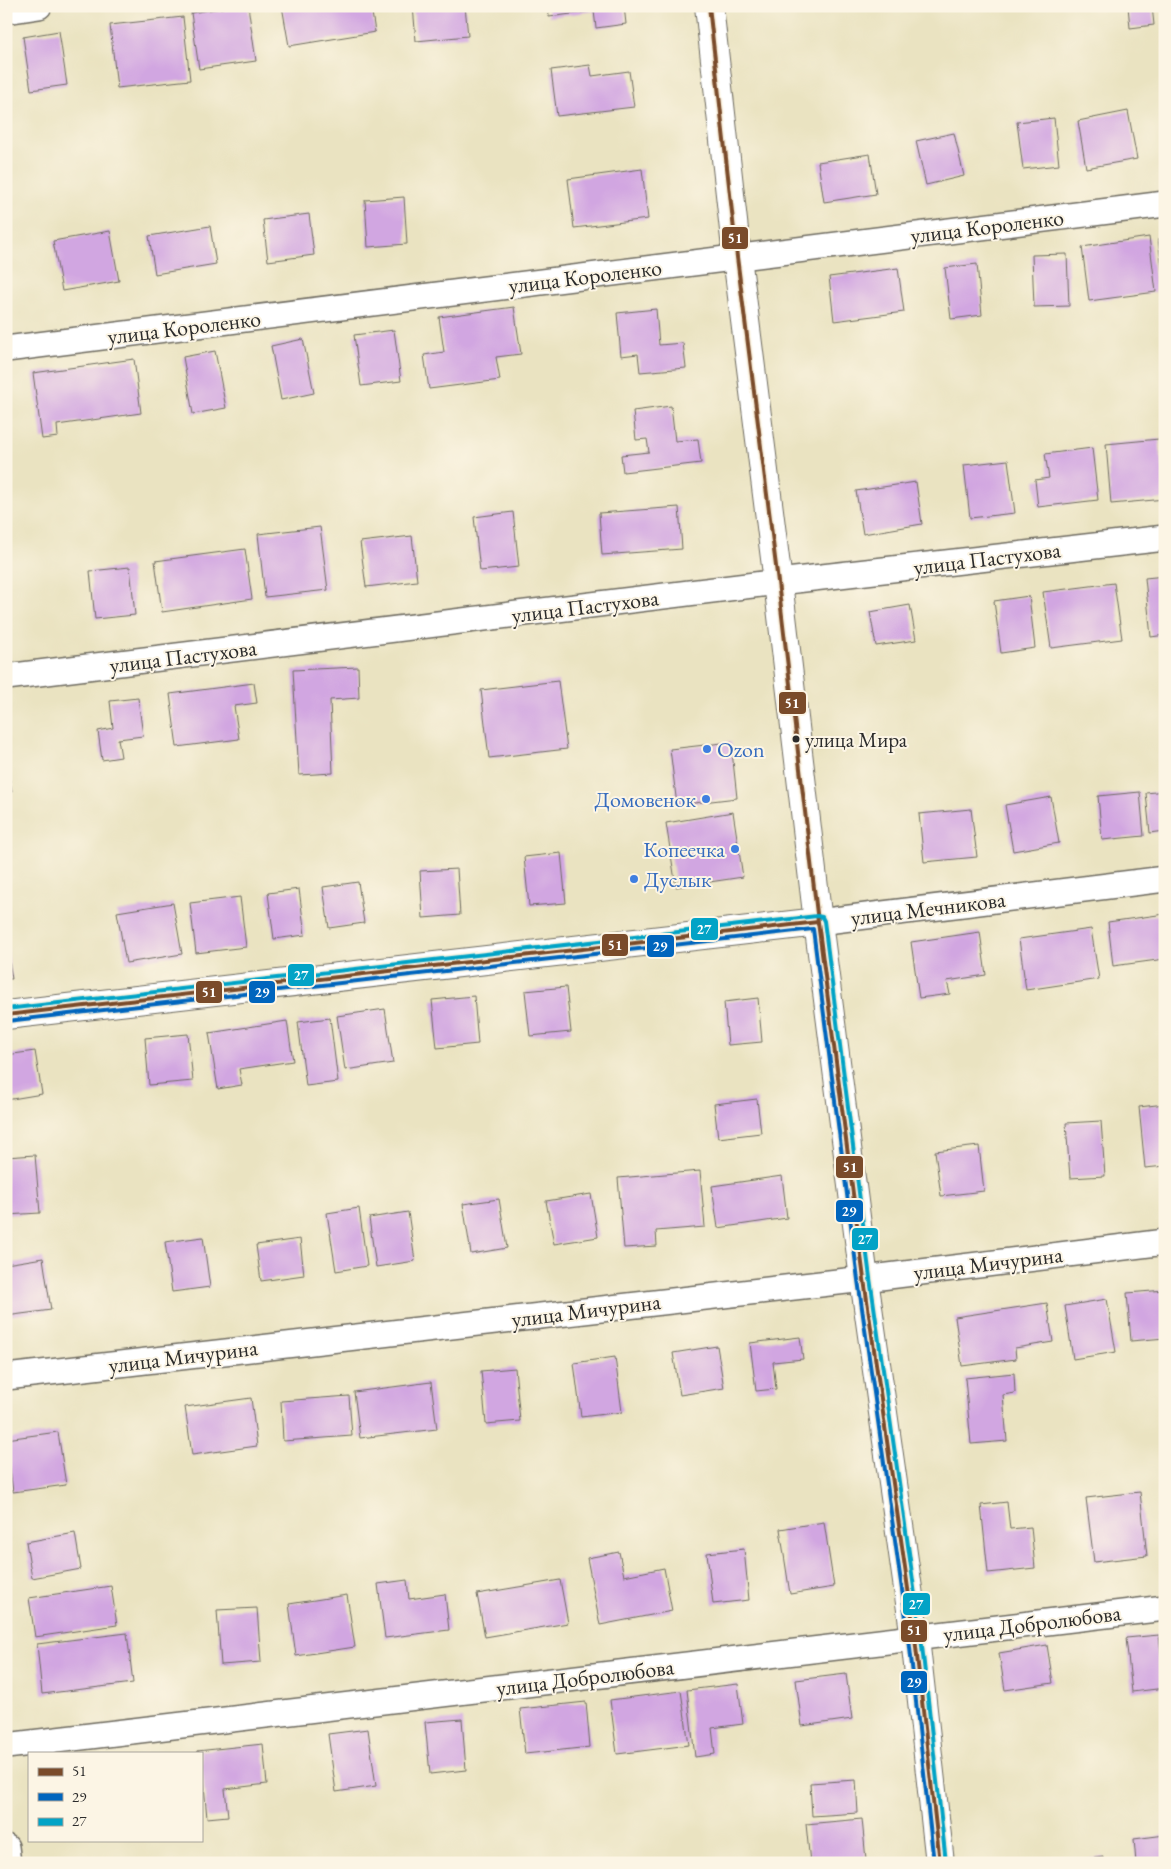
<svg xmlns="http://www.w3.org/2000/svg" width="1171" height="1869" viewBox="0 0 1171 1869" font-family="'EB Garamond',serif">
<rect width="100%" height="100%" fill="#fcf5e5"/>
<filter id="ink" filterUnits="userSpaceOnUse"><feTurbulence type="fractalNoise" baseFrequency=".02" numOctaves="2"/><feDisplacementMap in="SourceGraphic" scale="10" xChannelSelector="R" yChannelSelector="G"/><feConvolveMatrix kernelMatrix="1 2 1 2 8 2 1 2 1" color-interpolation-filters="sRGB"/></filter>
<filter id="wash" filterUnits="userSpaceOnUse"><feTurbulence type="fractalNoise" baseFrequency=".0096" numOctaves="4" result="noise"/><feDisplacementMap in="SourceGraphic" scale="20" xChannelSelector="R" yChannelSelector="G"/><feGaussianBlur stdDeviation="1.12" result="paint"/><feColorMatrix in="noise" values="0 0 0 0 0 0 0 0 0 0 0 0 0 0 0 0 0 1.4 0 .05"/><feComposite in="paint" operator="in"/></filter>
<g filter="url(#wash)">
<rect width="100%" height="100%" fill="#eae3c1"/>
<g id="blocks">
<!-- building -->
<path fill="#d1a6e1" d="M234 6H248L256 61 199 69 191 13Z
M282 6H371L375 32 289 46Z
M413 6H465L468 36 416 41Z
M548 6H624L626 24 596 28 594 11 549 17Z
M1128 6H1152L1154 25 1130 28Z
M183 17 190 80 117 88 110 25Z
M59 31 67 85 31 90 23 37Z
M590 65 592 76 629 71 634 107 557 116 551 70Z
M1128 111 1137 159 1086 168 1078 121Z
M1054 118 1059 165 1023 169 1017 122Z
M954 133 964 176 926 185 916 141Z
M870 154 876 194 824 202 818 162Z
M642 169 648 219 574 228 568 179Z
M404 197 407 244 368 247 365 200Z
M309 214 314 255 268 261 263 220Z
M210 226 216 264 155 274 149 236Z
M110 231 119 281 62 291 53 241Z
M1149 237 1156 292 1089 301 1082 247Z
M1165 238V283H1164L1158 239Z
M1067 254 1069 306 1034 307 1032 255Z
M977 264 982 315 951 319 945 268Z
M898 268 904 312 834 321 829 277Z
M514 307 521 354 496 357 500 380 429 389 424 355 444 352 439 317Z
M656 309 659 345 683 343 686 368 640 372 638 354 621 356 617 313Z
M394 330 401 381 361 386 354 335Z
M303 339 314 393 281 400 271 346Z
M215 351 226 408 193 414 183 357Z
M134 359 141 413 57 425 58 437 42 439 33 373Z
M671 406 675 441 698 439 701 463 623 472 621 455 649 452 647 439 636 440 633 411Z
M1159 439 1162 467H1165V499L1111 504 1106 444Z
M1092 448 1098 500 1038 507 1035 480 1049 478 1045 454Z
M1008 460 1015 513 970 518 964 465Z
M916 482 922 524 863 534 856 491Z
M679 507 682 549 602 555 599 513Z
M513 512 519 567 480 571 474 517Z
M320 527 328 590 265 597 258 534Z
M412 536 417 581 366 587 360 542Z
M245 549 252 599 162 612 155 561Z
M130 567 135 615 95 619 90 571Z
M1165 576V635L1151 637 1145 578Z
M1114 583 1122 639 1051 648 1043 592Z
M1029 596 1035 648 1001 653 994 601Z
M910 605 916 640 876 646 870 612Z
M358 667 359 698 330 700 333 773 299 775 293 670Z
M558 681 567 749 489 758 481 690Z
M254 683 257 703 234 706 239 739 177 747 170 694Z
M138 698 143 736 118 739 121 757 102 760 98 731 113 728 110 701Z
M731 742 737 798 677 805 670 749Z
M6 761 12 792H6Z
M1165 791V831L1150 833 1146 793Z
M1140 792 1144 836 1102 840 1098 796Z
M1051 797 1059 843 1013 851 1005 805Z
M971 809 977 857 924 862 919 814Z
M733 812 743 877 676 887 666 823Z
M561 853 566 903 529 906 524 857Z
M457 869 460 915 423 918 420 871Z
M358 882 364 923 329 928 323 887Z
M299 889 305 935 274 939 268 893Z
M240 897 246 947 196 953 190 903Z
M173 903 182 954 126 963 117 912Z
M1165 914V959L1113 966 1108 922Z
M1091 929 1099 979 1026 990 1019 939Z
M980 932 986 975 947 981 950 994 919 998 911 942Z
M6 943 12 979H6Z
M566 987 571 1032 530 1036 525 991Z
M474 996 478 1044 437 1048 432 1000Z
M758 998 762 1042 728 1045 724 1002Z
M385 1009 393 1063 345 1070 337 1016Z
M330 1018 338 1082 306 1086 298 1022Z
M287 1021 293 1061 239 1069 242 1085 218 1089 209 1033Z
M188 1034 193 1081 149 1085 145 1038Z
M35 1051 42 1094 6 1100V1055Z
M757 1099 761 1133 718 1138 714 1104Z
M1165 1104V1166L1145 1168 1139 1107Z
M1101 1121 1105 1176 1070 1178 1066 1123Z
M979 1146 984 1191 941 1196 935 1151Z
M35 1155 40 1213 6 1215V1157Z
M700 1171 705 1227 656 1231 657 1246 624 1248 618 1178Z
M782 1176 787 1218 718 1228 712 1186Z
M591 1194 598 1237 554 1244 546 1201Z
M499 1199 507 1248 471 1254 463 1204Z
M359 1208 367 1266 336 1271 327 1213Z
M408 1212 415 1261 376 1267 369 1218Z
M203 1237 210 1287 172 1292 165 1242Z
M300 1239 304 1275 261 1281 256 1245Z
M43 1258 51 1310 6 1316V1264Z
M1165 1290V1338L1131 1341 1127 1293Z
M1107 1299 1116 1352 1073 1359 1065 1306Z
M1047 1303 1053 1342 1015 1348 1016 1359 962 1366 955 1317Z
M800 1337 803 1359 773 1362 776 1389 756 1391 750 1343Z
M717 1346 724 1388 680 1395 673 1353Z
M615 1357 622 1412 581 1417 574 1363Z
M515 1368 520 1421 486 1424 481 1371Z
M1014 1373 1015 1393 1003 1395 1007 1441 971 1444 965 1378Z
M431 1382 437 1429 360 1438 354 1392Z
M349 1396 352 1436 283 1441 281 1401Z
M251 1398 257 1446 192 1455 185 1407Z
M58 1432 66 1485 13 1492 6 1439Z
M1140 1492 1147 1556 1094 1562 1086 1498Z
M1007 1502 1010 1529 1031 1527 1035 1568 988 1573 981 1505Z
M824 1522 834 1587 790 1594 780 1529Z
M75 1533 81 1569 32 1578 26 1542Z
M744 1549 749 1600 713 1604 707 1553Z
M619 1552 624 1576 664 1568 672 1611 600 1625 587 1558Z
M407 1580 409 1599 445 1594 449 1630 385 1638 378 1584Z
M560 1580 568 1623 485 1637 477 1594Z
M111 1586 117 1625 35 1637 29 1598Z
M347 1595 355 1647 296 1656 289 1604Z
M257 1608 261 1662 221 1665 217 1610Z
M127 1633 133 1683 42 1694 37 1644Z
M1159 1635 1165 1688 1132 1692 1126 1638Z
M1047 1645 1053 1683 1005 1690 999 1653Z
M846 1674 852 1719 802 1726 796 1680Z
M738 1684 743 1724 712 1728 715 1754 695 1757 687 1690Z
M681 1691 689 1745 617 1754 610 1700Z
M586 1702 590 1747 525 1754 520 1709Z
M462 1719 466 1770 430 1774 425 1722Z
M368 1729 376 1786 336 1792 328 1734Z
M263 1744 267 1784 225 1789 228 1816 207 1818 201 1753 197 1751Z
M856 1780 858 1813 812 1816 810 1783Z
M862 1819 866 1860 835 1863H810L806 1824Z
M1165 1835V1863H1136L1134 1839Z
M1103 1857V1863H1068V1862Z
M119 1859V1863H99V1862Z"/>
</g>
</g>
<g filter="url(#ink)">
<use href="#blocks" fill-opacity="0" stroke="#6e6b60" stroke-width="1"/>
<g fill="none" stroke-linecap="round" stroke-linejoin="round">
<!-- minor casing -->
<g stroke="#6e6b60" stroke-width="28">
<path id="minor" d="M6 11 39 6
M6 349 1165 204
M6 677 778 582 1165 538
M818 922 1165 879
M6 1377 864 1279 1165 1242
M6 1746 1165 1608
M6 1847 8 1863"/>
</g>
<!-- secondary casing -->
<g stroke="#6e6b60" stroke-width="30">
<path id="secondary" d="M709 6 737 257 778 582 818 922 864 1279 915 1638 940 1863
M6 1015 818 922"/>
</g>
<!-- minor -->
<use href="#minor" stroke="#fff" stroke-width="25"/>
<!-- secondary -->
<use href="#secondary" stroke="#fff" stroke-width="28"/>
<!-- bus-1 casing -->
<g stroke="#fcf5e5" stroke-width="8">
<path id="bus-1" d="M709 6 737 257 778 582 818 922 864 1279 915 1638 940 1863
M6 1015 818 922"/>
</g>
<!-- bus-2 casing -->
<g stroke="#fcf5e5" stroke-width="8">
<path id="bus-2" d="M7 1021 813 929 858 1280 909 1639 934 1863"/>
</g>
<!-- bus-3 casing -->
<g stroke="#fcf5e5" stroke-width="8">
<path id="bus-3" d="M6 1009 817 916 822 917 824 921 870 1278 921 1637 946 1862"/>
</g>
<!-- bus-1 -->
<use href="#bus-1" stroke="#7a4b2a" stroke-width="4"/>
<!-- bus-2 -->
<use href="#bus-2" stroke="#0065bd" stroke-width="4"/>
<!-- bus-3 -->
<use href="#bus-3" stroke="#02a3c6" stroke-width="4"/>
</g>
</g>
<!-- markers -->
<circle fill="#2b2b2b" stroke="#fcf5e5" stroke-width="2" cx="796" cy="739" r="4.5"/>
<g fill="#3f7fe0" stroke="#fcf5e5" stroke-width="2">
<circle cx="707" cy="749" r="5"/>
<circle cx="706" cy="799" r="5"/>
<circle cx="735" cy="849" r="5"/>
<circle cx="634" cy="879" r="5"/>
</g>
<g text-anchor="middle" stroke-width="4" stroke-linejoin="round" paint-order="stroke">
<!-- bus labels -->
<g font-size="21" fill="#2b2b2b" stroke="#fcf5e5" text-anchor="start">
<text x="805" y="747">улица Мира</text>
</g>
<!-- street labels -->
<g font-size="22" fill="#2b2b2b" stroke="#fcf5e5">
<text transform="translate(987 226) rotate(-7)" y="8">улица Короленко</text>
<text transform="translate(585 276) rotate(-7)" y="8">улица Короленко</text>
<text transform="translate(184 327) rotate(-7)" y="8">улица Короленко</text>
<text transform="translate(987 558) rotate(-7)" y="8">улица Пастухова</text>
<text transform="translate(585 606) rotate(-7)" y="8">улица Пастухова</text>
<text transform="translate(183 656) rotate(-7)" y="8">улица Пастухова</text>
<text transform="translate(928 908) rotate(-7)" y="8">улица Мечникова</text>
<text transform="translate(988 1263) rotate(-7)" y="8">улица Мичурина</text>
<text transform="translate(586 1310) rotate(-7)" y="8">улица Мичурина</text>
<text transform="translate(183 1356) rotate(-7)" y="8">улица Мичурина</text>
<text transform="translate(1032 1623) rotate(-7)" y="8">улица Добролюбова</text>
<text transform="translate(585 1677) rotate(-7)" y="8">улица Добролюбова</text>
</g>
<!-- shop labels -->
<g font-size="22" fill="#366cbe" stroke="#fcf5e5" text-anchor="start">
<text x="717" y="757">Ozon</text>
<text x="696" y="807" text-anchor="end">Домовенок</text>
<text x="725" y="857" text-anchor="end">Копеечка</text>
<text x="644" y="887">Дуслык</text>
</g>
</g>
<g stroke="#fcf5e5" stroke-width="2">
<rect x="721" y="226" width="28" height="24" rx="5" fill="#7a4b2a"/>
<rect x="778" y="691" width="29" height="24" rx="5" fill="#7a4b2a"/>
<rect x="690" y="917" width="29" height="24" rx="5" fill="#02a3c6"/>
<rect x="601" y="933" width="28" height="24" rx="5" fill="#7a4b2a"/>
<rect x="646" y="934" width="29" height="24" rx="5" fill="#0065bd"/>
<rect x="287" y="963" width="28" height="24" rx="5" fill="#02a3c6"/>
<rect x="195" y="980" width="28" height="24" rx="5" fill="#7a4b2a"/>
<rect x="248" y="980" width="28" height="24" rx="5" fill="#0065bd"/>
<rect x="835" y="1155" width="29" height="24" rx="5" fill="#7a4b2a"/>
<rect x="835" y="1199" width="29" height="24" rx="5" fill="#0065bd"/>
<rect x="851" y="1227" width="28" height="24" rx="5" fill="#02a3c6"/>
<rect x="902" y="1592" width="29" height="24" rx="5" fill="#02a3c6"/>
<rect x="900" y="1619" width="28" height="24" rx="5" fill="#7a4b2a"/>
<rect x="900" y="1670" width="28" height="24" rx="5" fill="#0065bd"/>
</g>
<g font-size="14" text-anchor="middle" font-weight="bold" fill="#fff">
<text x="735" y="243">51</text>
<text x="792" y="708">51</text>
<text x="704" y="934">27</text>
<text x="615" y="950">51</text>
<text x="660" y="951">29</text>
<text x="301" y="980">27</text>
<text x="209" y="997">51</text>
<text x="262" y="997">29</text>
<text x="850" y="1172">51</text>
<text x="849" y="1216">29</text>
<text x="865" y="1244">27</text>
<text x="916" y="1609">27</text>
<text x="914" y="1635">51</text>
<text x="914" y="1687">29</text>
</g>
<!-- margin -->
<rect width="1171" height="1869" fill="none" stroke="#fcf5e5" stroke-width="25"/>
<!-- legend -->
<rect x="28" y="1752" width="175" height="90" fill="#fcf5e5" stroke="#a8a49b"/>
<rect x="38" y="1768" width="25" height="8" fill="#7a4b2a" stroke="#a8a49b"/>
<text x="72" y="1776" font-size="15" fill="#2b2b2b">51</text>
<rect x="38" y="1793" width="25" height="8" fill="#0065bd" stroke="#a8a49b"/>
<text x="72" y="1802" font-size="15" fill="#2b2b2b">29</text>
<rect x="38" y="1818" width="25" height="8" fill="#02a3c6" stroke="#a8a49b"/>
<text x="72" y="1826" font-size="15" fill="#2b2b2b">27</text>
</svg>
